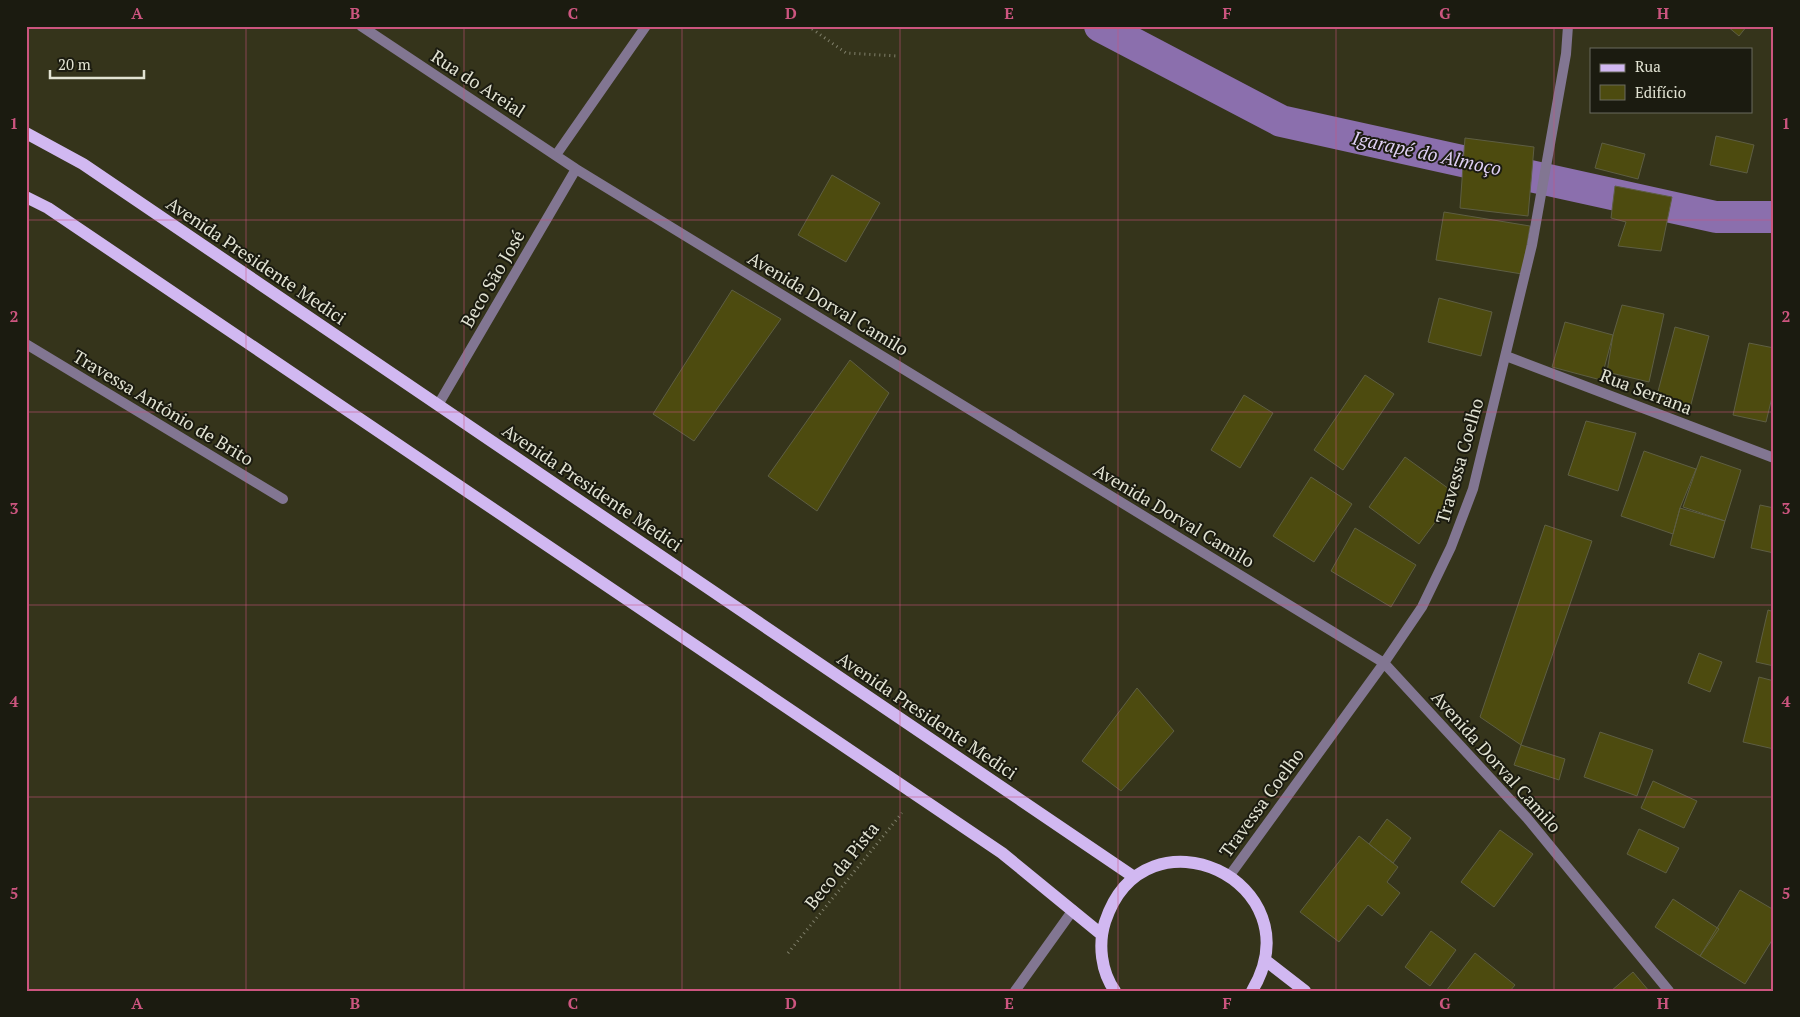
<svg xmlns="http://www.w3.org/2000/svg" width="1800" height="1017" viewBox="0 0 1800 1017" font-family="'PT Serif',serif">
<rect width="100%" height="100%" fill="#35341b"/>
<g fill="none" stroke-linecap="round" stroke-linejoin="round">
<!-- canal -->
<path stroke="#8b6fad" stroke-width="32" d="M1100 26 1281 121 1716 217H1774"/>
</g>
<!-- building -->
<path fill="#4d4b0f" stroke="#5e5e43" d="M1727 26H1747L1739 36Z
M1716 136 1754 145 1747 173 1710 165Z
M1465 138 1534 147 1528 216 1460 208Z
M1602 143 1645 154 1638 179 1595 168Z
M832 175 880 203 846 262 798 235Z
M1615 186 1672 197 1661 251 1618 246 1626 222 1611 218Z
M1444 212 1530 226 1522 274 1436 260Z
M732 290 781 319 694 441 653 414Z
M1439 298 1492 312 1481 356 1428 342Z
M1622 305 1664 314 1649 382 1607 372 1613 335Z
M1565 322 1613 335 1601 380 1552 367Z
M1675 327 1709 336 1690 408 1656 399Z
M1749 343 1774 348V389L1766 422 1733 415Z
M850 360 889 393 817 511 768 476Z
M1365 375 1394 394 1343 470 1314 450Z
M1244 395 1273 413 1240 468 1211 450Z
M1586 421 1636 433 1618 491 1568 475Z
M1644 451 1696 469 1680 508 1673 534 1621 516Z
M1701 456 1741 470 1725 521 1683 507Z
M1405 457 1456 494 1419 544 1369 507Z
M1311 477 1352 504 1314 562 1273 536Z
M1760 505 1774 508V553L1751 548Z
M1680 508 1725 521 1714 558 1670 545Z
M1545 525 1592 541 1521 745 1480 717Z
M1355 528 1416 565 1391 607 1331 571Z
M1768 610 1774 612V666L1756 662Z
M1699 653 1722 662 1710 692 1688 683Z
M1759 677 1774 681V749L1743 742Z
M1137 688 1174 731 1121 791 1082 761Z
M1600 732 1653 750 1637 796 1584 777Z
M1521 745 1565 759 1559 780 1514 765Z
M1653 781 1697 801 1684 828 1641 808Z
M1387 819 1411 838 1393 863 1369 844Z
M1639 829 1679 848 1666 873 1627 854Z
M1500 830 1533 854 1494 907 1461 882Z
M1359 836 1398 867 1387 882 1400 893 1382 916 1368 905 1339 942 1300 912Z
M1740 890 1774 910V937L1745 984 1700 956Z
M1673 899 1719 929 1700 956 1655 927Z
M1431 931 1456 950 1430 986 1405 967Z
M1475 953 1515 985 1510 991H1446Z
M1633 972 1649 991H1611Z"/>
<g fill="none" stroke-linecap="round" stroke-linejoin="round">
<!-- path -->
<path stroke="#81816c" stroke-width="3" stroke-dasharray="1 4" stroke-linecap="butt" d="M808 26 846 53 897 56
M788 953 902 813"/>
<!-- lane -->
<path stroke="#827692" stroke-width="10" d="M1015 991 1073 910"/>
<!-- street -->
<path stroke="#827692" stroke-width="10" d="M361 26 576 169 1384 663 1527 818 1669 991
M556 155 646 26
M26 344 283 499
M1506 356 1774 458
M438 405 576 169
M1230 875 1384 663 1422 607 1451 547 1473 489 1532 245 1566 54 1568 26"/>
<!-- primary -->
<path stroke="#d1b8f1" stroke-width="12" d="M26 133 83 164 1134 877
M26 197 48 208 1002 853 1101 934
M1265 960 1305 991
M1115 991C1101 972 1098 944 1105 922 1145 801 1317 882 1252 991"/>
</g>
<!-- grid -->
<path fill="none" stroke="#cc557f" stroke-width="1" stroke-opacity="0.55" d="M246 26V991M464 26V991M682 26V991M900 26V991M1118 26V991M1336 26V991M1554 26V991M26 220H1774M26 412H1774M26 605H1774M26 797H1774"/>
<g text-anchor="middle" stroke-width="4" stroke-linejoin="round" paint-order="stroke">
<!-- street labels -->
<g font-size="18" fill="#e2e3d3" stroke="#1b1b10">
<text transform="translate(478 84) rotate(33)" y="6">Rua do Areial</text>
<text transform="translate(256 261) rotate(34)" y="6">Avenida Presidente Medici</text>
<text transform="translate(493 279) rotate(-60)" y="6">Beco São José</text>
<text transform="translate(828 304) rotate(31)" y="6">Avenida Dorval Camilo</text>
<text transform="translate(1646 392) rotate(21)" y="6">Rua Serrana</text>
<text transform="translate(163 408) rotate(31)" y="6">Travessa Antônio de Brito</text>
<text transform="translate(1460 461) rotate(-74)" y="6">Travessa Coelho</text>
<text transform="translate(592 488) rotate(34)" y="6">Avenida Presidente Medici</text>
<text transform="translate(1174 516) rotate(31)" y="6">Avenida Dorval Camilo</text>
<text transform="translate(927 716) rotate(34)" y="6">Avenida Presidente Medici</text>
<text transform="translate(1496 762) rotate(48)" y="6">Avenida Dorval Camilo</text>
<text transform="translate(1262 803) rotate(-54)" y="6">Travessa Coelho</text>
<text transform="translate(842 866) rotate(-51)" y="6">Beco da Pista</text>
</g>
<!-- water labels -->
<g font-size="19" font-style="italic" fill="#decff3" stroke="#1b1b10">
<text transform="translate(1427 153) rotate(12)" y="7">Igarapé do Almoço</text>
</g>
</g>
<!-- border -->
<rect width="1800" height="1017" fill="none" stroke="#1b1b10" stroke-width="55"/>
<!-- legend -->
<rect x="1590" y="48" width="162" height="65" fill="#1b1b10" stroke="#6b6b5e"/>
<rect x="1600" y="64" width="25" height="8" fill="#d1b8f1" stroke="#6b6b5e"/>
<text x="1635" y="72" font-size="15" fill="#e2e3d3">Rua</text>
<rect x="1600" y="85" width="25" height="15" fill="#4d4b0f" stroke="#6b6b5e"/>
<text x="1635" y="98" font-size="15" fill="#e2e3d3">Edifício</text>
<!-- scale -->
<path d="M50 70v8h94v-8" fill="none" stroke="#e2e3d3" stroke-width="2.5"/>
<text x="58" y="70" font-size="15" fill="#e2e3d3" stroke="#1b1b10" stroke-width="4" paint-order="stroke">20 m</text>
<rect x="28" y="28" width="1744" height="962" fill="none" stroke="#cc557f" stroke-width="2"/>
<g font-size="16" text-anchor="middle" font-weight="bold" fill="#cc557f">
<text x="137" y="19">A</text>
<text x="355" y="19">B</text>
<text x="573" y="19">C</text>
<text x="791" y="19">D</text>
<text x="1009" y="19">E</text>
<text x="1227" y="19">F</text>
<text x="1445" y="19">G</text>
<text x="1663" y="19">H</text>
<text x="14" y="129">1</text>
<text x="1786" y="129">1</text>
<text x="14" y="322">2</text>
<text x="1786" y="322">2</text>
<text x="14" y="514">3</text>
<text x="1786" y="514">3</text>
<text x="14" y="707">4</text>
<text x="1786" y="707">4</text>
<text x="14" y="899">5</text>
<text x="1786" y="899">5</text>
<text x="137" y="1009">A</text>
<text x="355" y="1009">B</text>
<text x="573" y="1009">C</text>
<text x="791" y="1009">D</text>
<text x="1009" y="1009">E</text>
<text x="1227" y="1009">F</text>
<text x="1445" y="1009">G</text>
<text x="1663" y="1009">H</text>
</g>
</svg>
